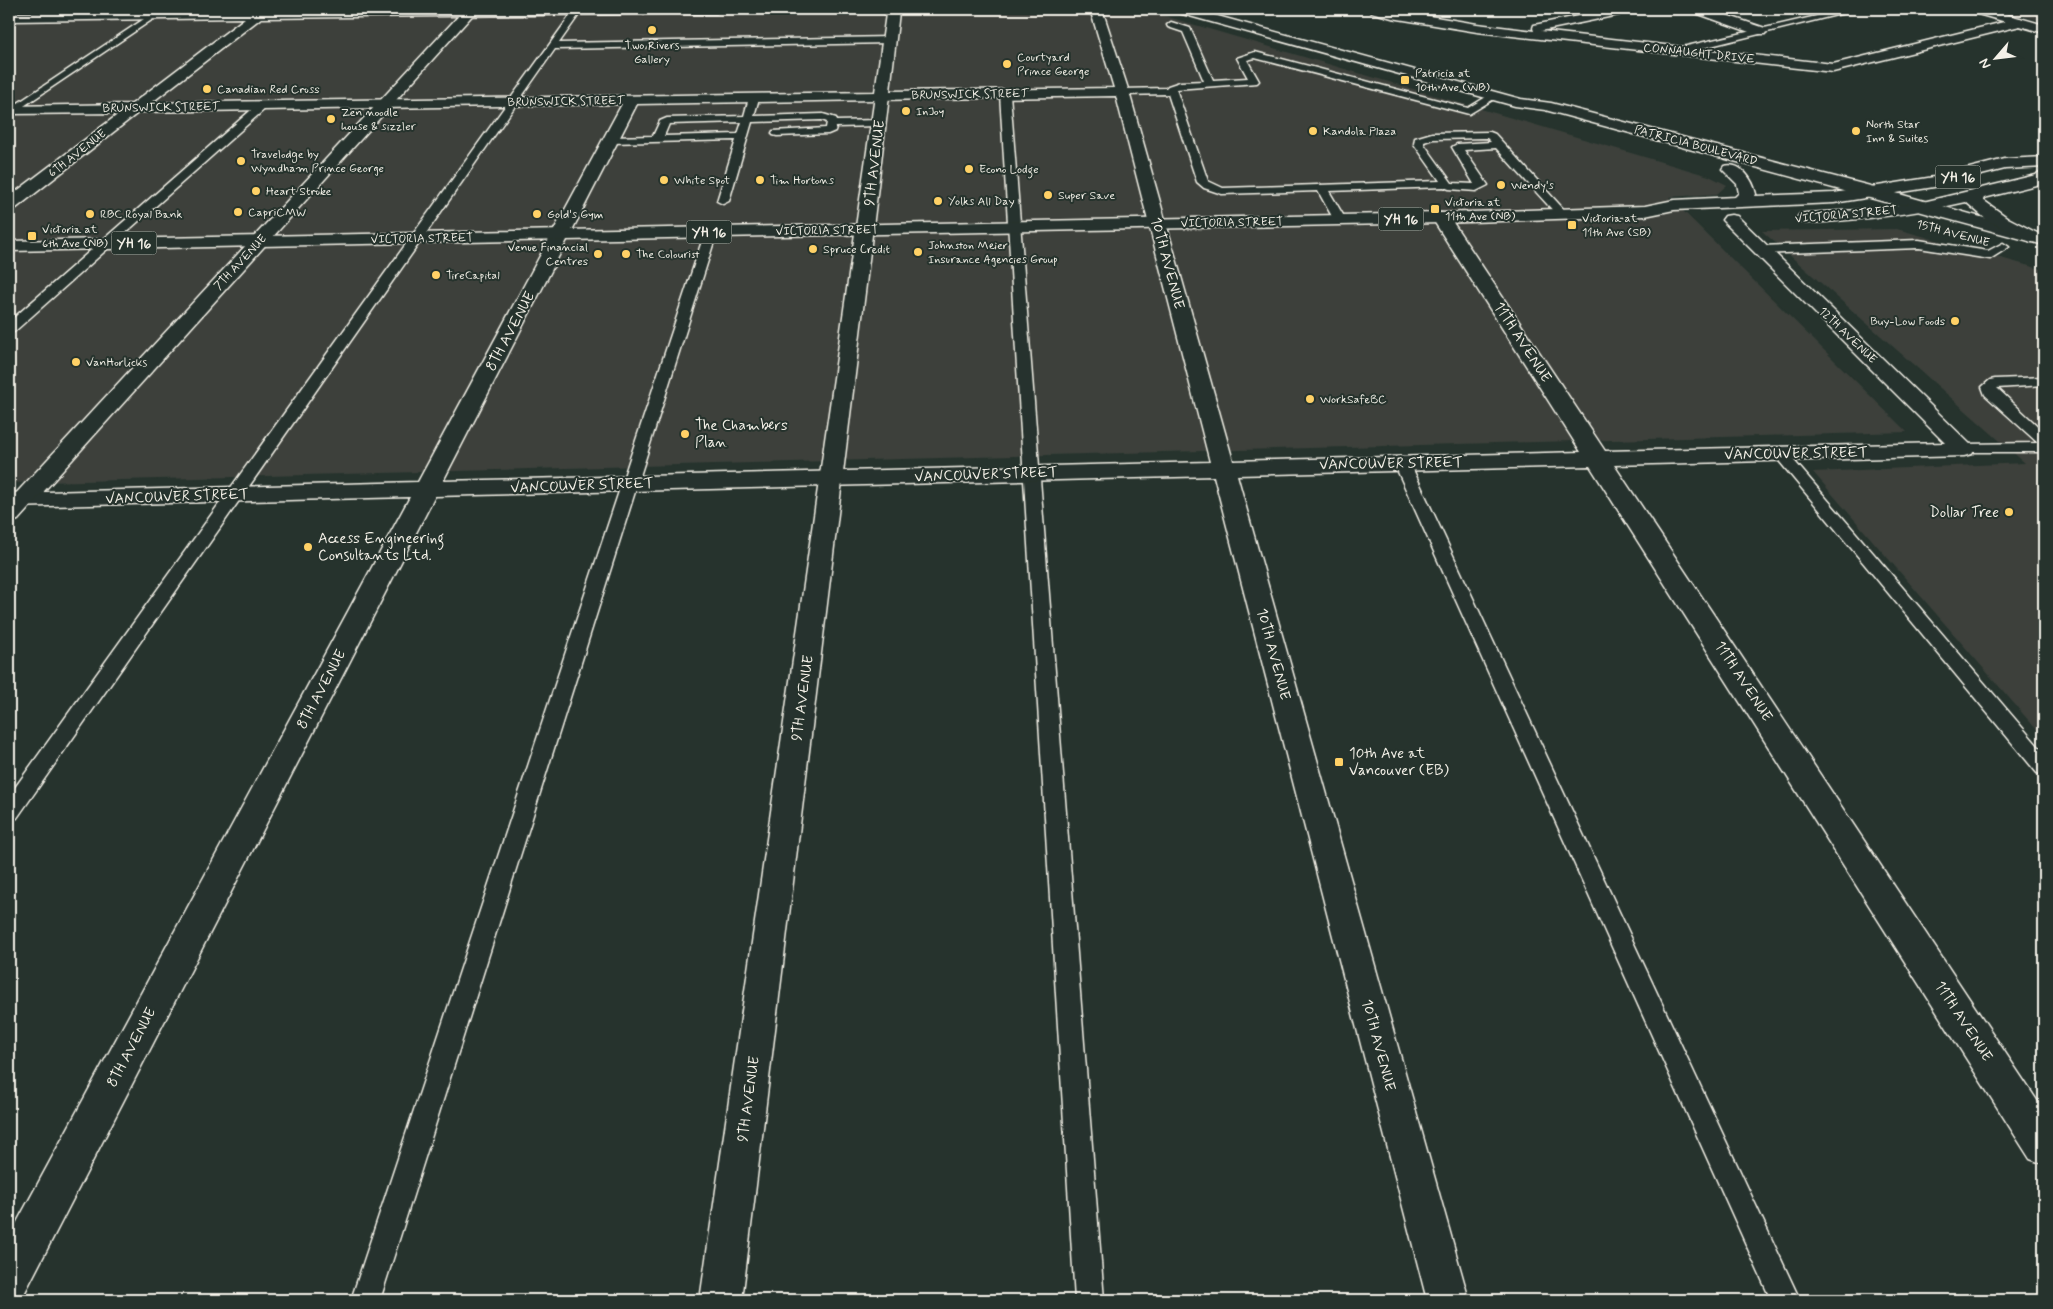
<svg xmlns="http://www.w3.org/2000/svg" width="2053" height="1309" viewBox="0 0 2053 1309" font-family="Mynerve,sans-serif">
<rect width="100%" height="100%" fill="#26332d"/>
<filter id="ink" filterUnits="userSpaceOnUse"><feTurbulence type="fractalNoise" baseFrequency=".02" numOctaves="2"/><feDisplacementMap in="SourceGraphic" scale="10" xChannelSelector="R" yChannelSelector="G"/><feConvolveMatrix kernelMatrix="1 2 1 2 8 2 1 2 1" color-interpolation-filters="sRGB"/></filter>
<g filter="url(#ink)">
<!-- built -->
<path fill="#3c413b" d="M9 9H1141L1709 176 1727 185 1717 194 1669 197 1907 432 9 483Z
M1999 9H2044V22Z
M1897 229 2044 270V738L1813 472 2025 463 1762 231Z"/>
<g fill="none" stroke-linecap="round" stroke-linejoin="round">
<!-- service casing -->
<g stroke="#f4f1e8" stroke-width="3">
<path id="service" d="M159 9H168L9 116V109Z
M575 9H583L559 43 890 37 894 40 890 43 555 49 17 818 9 821V796Z
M1400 9H1418L1414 12 1389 16 1385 13Z
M1847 9H1861L1678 54 1673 51 1678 48Z
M1171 22 1190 28 1213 80 1248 78 1237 58 1255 52 1468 108 1491 94 1494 93 1499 96 1469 114 1255 58 1247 60 1259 81 1257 83 1176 89 1208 181 1223 188 1440 181 1414 144 1415 138 1432 133 1490 132 1495 134 1568 214 1562 218 1558 216 1496 148 1464 150 1488 185 1476 191 1449 189 1444 187 1329 191 1346 220 1340 224 1334 220 1318 191 1222 194 1204 188 1197 182 1168 94 1122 95 1117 92 1122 89 1166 88 1168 86 1180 82 1204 81 1183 32 1168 27 1167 25ZM1487 138 1491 142 1457 144 1452 147 1474 184 1452 183 1424 144V142L1433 139Z
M1005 91 1010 94 1104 1300H1075L1000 94Z
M754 95 759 98 754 116 823 114 836 118 837 121 878 120 883 123 878 126 836 127 835 131 828 134 777 136 773 135 772 133 773 131 826 128 827 122 822 120 752 122 729 201 723 204 717 201 736 140 611 143 606 140 611 137 653 136 660 121 667 118 744 116 749 98ZM742 122 738 134 664 136 669 124Z
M262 103 267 106 266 108 14 332 9 333V322L258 104Z
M711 228 717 232 380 1300H351L705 232Z
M1919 240 1988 251 2003 243 2009 247 1990 259 1919 248 1761 254 1755 250 1761 246Z
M2044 377V385L1997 388 2044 432V452H1959L1956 449 1959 446 1964 444 2038 443 1985 395 1982 387 1990 380 1995 379Z
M1780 448 1785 450 2044 753V775L2037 773 1775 456 1772 453 1775 450Z
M1402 458 1408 460 1410 463 1800 1300H1771L1394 463 1396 460Z"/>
</g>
<!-- minor casing -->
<g stroke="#f4f1e8" stroke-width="3">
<path id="minor" d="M407 9H722L716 13 261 18 151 103 875 92 886 14 878 12 876 9H895L899 12 890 91 1114 88 1090 9H1102L1129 92 1233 461 1581 452 1432 218 1435 214 1441 213 1447 214 1450 218 1605 451 1945 443 1722 220 1725 216 1731 215 1737 216 1975 449 1972 454 1964 456 1614 465 2044 1111V1164L2030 1159 1590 466 1237 475 1469 1300H1427L1214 476 435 496 24 1294 9 1300V1237L410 497 9 507V493L418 482 622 104 139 112 15 209 9 210V197L120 113 9 114V106L132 104 245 18 9 21V13ZM1116 96 1210 462 443 481 637 104Z
M1369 9H1388L1477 24 1534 31 1533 28 1534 25 1539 24 1612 9H1634L1632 12 1628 13 1541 31 1833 64 2020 18 2026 22 2024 25 1833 72 1477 32 1392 18 1371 12Z
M1691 9H1708L1765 28 1766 31 1765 34H1755L1693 12Z"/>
</g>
<!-- tertiary casing -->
<g stroke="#f4f1e8" stroke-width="3">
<path id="tertiary" d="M465 9H478L18 520 9 523V501Z
M1969 9H1988L2044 25V33L1971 12Z
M882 92 887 93 889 96 742 1300H700L875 96 877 93Z"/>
</g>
<!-- secondary casing -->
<g stroke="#f4f1e8" stroke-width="3">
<path id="secondary" d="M1173 9H1192L1521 99 1551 103 1878 188 2044 235V245L1545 110 1515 106 1175 12Z"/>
</g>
<!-- trunk casing -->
<g stroke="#f4f1e8" stroke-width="3">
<path id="trunk" d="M2044 157V167L2005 169 1934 187 1834 203 1674 210 1645 216 1441 223 9 251V241L1441 213 1645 206 1674 200 1735 197 1739 193 1737 184 1722 169 1724 166C1741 161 1753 180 1756 194L1755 196 1834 193 1934 177 2005 159Z
M2044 171V183L1984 198 1983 200 2008 218 2037 233 2040 237 2037 241 2031 242 1988 221 1966 202C1913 214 1861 220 1806 223L1800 222 1797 218 1800 214 1806 213 1860 210 1923 202 2036 175 2038 173Z"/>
</g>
<!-- service -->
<use href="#service" fill="#26332d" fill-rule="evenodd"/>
<!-- minor -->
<use href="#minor" fill="#26332d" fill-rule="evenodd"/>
<!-- tertiary -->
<use href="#tertiary" fill="#26332d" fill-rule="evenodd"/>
<!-- secondary -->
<use href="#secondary" fill="#26332d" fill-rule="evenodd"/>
<!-- trunk -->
<use href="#trunk" fill="#26332d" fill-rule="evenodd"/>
</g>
</g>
<!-- markers -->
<g fill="#ffd166" stroke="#26332d" stroke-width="2">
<circle cx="652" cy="30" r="5"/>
<circle cx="1007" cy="64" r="5"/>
<rect x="1400" y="75" width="10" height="10" rx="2.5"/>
<circle cx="207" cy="89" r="5"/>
<circle cx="906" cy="111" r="5"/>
<circle cx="331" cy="119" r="5"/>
<circle cx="1313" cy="131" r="5"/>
<circle cx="1856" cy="131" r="5"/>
<circle cx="241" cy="161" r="5"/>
<circle cx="969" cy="169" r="5"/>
<circle cx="664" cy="180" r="5"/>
<circle cx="760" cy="180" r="5"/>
<circle cx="1501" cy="185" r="5"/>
<circle cx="256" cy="191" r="5"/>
<circle cx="1048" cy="195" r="5"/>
<circle cx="938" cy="201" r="5"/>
<rect x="1430" y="204" width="10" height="10" rx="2.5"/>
<circle cx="238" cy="212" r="5"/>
<circle cx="90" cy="214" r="5"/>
<circle cx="537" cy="214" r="5"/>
<rect x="1567" y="220" width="10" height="10" rx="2.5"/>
<rect x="27" y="231" width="10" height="10" rx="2.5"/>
<circle cx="813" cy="249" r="5"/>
<circle cx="918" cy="252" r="5"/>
<circle cx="598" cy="254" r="5"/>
<circle cx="626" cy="254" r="5"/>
<circle cx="436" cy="275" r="5"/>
<circle cx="1955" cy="321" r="5"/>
<circle cx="76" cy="362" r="5"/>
<circle cx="1310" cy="399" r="5"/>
<circle cx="685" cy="434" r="5"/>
<circle cx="2009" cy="512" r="5"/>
<circle cx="308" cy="547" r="5"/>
<rect x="1334" y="757" width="10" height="10" rx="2.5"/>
</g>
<g text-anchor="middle" stroke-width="4" stroke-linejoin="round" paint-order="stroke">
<!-- far-poi labels -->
<g font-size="12" fill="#f4f1e8" stroke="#26332d" text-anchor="start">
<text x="652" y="49" text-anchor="middle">Two Rivers<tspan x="652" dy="14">Gallery</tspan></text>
<text x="1017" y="61">Courtyard<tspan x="1017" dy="14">Prince George</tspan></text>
<text x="1415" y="77">Patricia at<tspan x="1415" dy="14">10th Ave (WB)</tspan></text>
<text x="217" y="93">Canadian Red Cross</text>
<text x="916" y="115">InJoy</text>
<text x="341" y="116">Zen noodle<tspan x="341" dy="14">house &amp; sizzler</tspan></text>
<text x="1866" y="128">North Star<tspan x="1866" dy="14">Inn &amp; Suites</tspan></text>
<text x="1323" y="135">Kandola Plaza</text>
<text x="251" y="158">Travelodge by<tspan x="251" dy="14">Wyndham Prince George</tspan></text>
<text x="979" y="173">Econo Lodge</text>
<text x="674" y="184">White Spot</text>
<text x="770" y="184">Tim Hortons</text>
<text x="1511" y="189">Wendy's</text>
<text x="266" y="195">Heart Stroke</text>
<text x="1058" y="199">Super Save</text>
<text x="948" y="205">Yolks All Day</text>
<text x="1445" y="206">Victoria at<tspan x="1445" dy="14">11th Ave (NB)</tspan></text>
<text x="248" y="216">CapriCMW</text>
<text x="100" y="218">RBC Royal Bank</text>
<text x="547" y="218">Gold's Gym</text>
<text x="1582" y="222">Victoria at<tspan x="1582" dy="14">11th Ave (SB)</tspan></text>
<text x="42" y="233">Victoria at<tspan x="42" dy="14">6th Ave (NB)</tspan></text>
<text x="928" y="249">Johnston Meier<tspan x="928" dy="14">Insurance Agencies Group</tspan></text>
<text x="588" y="251" text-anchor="end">Venue Financial<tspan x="588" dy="14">Centres</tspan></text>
<text x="823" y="253">Spruce Credit</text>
<text x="636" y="258">The Colourist</text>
<text x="446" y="279">TireCapital</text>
<text x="1945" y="325" text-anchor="end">Buy-Low Foods</text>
<text x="86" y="366">VanHorlicks</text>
<text x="1320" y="403">WorkSafeBC</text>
</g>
<!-- far-street labels -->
<g font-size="12" fill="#f4f1e8" stroke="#26332d">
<text transform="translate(1699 53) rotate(6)" y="4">CONNAUGHT DRIVE</text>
<text transform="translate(970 94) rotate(-1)" y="4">BRUNSWICK STREET</text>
<text transform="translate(566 101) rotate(-1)" y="4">BRUNSWICK STREET</text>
<text transform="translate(161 107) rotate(-1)" y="4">BRUNSWICK STREET</text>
<text transform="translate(1696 145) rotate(15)" y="4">PATRICIA BOULEVARD</text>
<text transform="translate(77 153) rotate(-38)" y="4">6TH AVENUE</text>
<text transform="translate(1846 214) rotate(-5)" y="4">VICTORIA STREET</text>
<text transform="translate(1232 222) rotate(-1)" y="4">VICTORIA STREET</text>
<text transform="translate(827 230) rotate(-1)" y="4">VICTORIA STREET</text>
<text transform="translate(1953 233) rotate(15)" y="4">15TH AVENUE</text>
<text transform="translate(422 238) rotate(-1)" y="4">VICTORIA STREET</text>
<text transform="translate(240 262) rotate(-47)" y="4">7TH AVENUE</text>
<text transform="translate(1848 335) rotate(44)" y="4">12TH AVENUE</text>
</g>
<!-- shield labels -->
<g fill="#26332d" stroke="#b6b8b0" stroke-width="1">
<rect x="1935.5" y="165.5" width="45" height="23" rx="4"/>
<rect x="1378.5" y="207.5" width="45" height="23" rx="4"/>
<rect x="686.5" y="220.5" width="45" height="23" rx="4"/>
<rect x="111.5" y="231.5" width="45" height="23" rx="4"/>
</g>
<g font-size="14" font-weight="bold" fill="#f4f1e8">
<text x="1958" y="182">YH 16</text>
<text x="1401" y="224">YH 16</text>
<text x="709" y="237">YH 16</text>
<text x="134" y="248">YH 16</text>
</g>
<!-- street labels -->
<g font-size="15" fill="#f4f1e8" stroke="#26332d">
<text transform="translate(874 163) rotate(-83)" y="5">9TH AVENUE</text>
<text transform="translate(1168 263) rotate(75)" y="5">10TH AVENUE</text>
<text transform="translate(510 331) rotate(-62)" y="5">8TH AVENUE</text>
<text transform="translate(1523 342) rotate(57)" y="5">11TH AVENUE</text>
<text transform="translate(1796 453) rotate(-1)" y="5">VANCOUVER STREET</text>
<text transform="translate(1391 463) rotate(-1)" y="5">VANCOUVER STREET</text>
<text transform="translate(986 474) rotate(-2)" y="5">VANCOUVER STREET</text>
<text transform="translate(582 485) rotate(-2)" y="5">VANCOUVER STREET</text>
<text transform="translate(177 496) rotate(-2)" y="5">VANCOUVER STREET</text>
<text transform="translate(1274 654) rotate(75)" y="5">10TH AVENUE</text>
<text transform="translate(1744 681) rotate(57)" y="5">11TH AVENUE</text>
<text transform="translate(321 689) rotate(-62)" y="5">8TH AVENUE</text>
<text transform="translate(802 698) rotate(-82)" y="5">9TH AVENUE</text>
<text transform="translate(1964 1021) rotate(57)" y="5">11TH AVENUE</text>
<text transform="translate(1379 1045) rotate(75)" y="5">10TH AVENUE</text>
<text transform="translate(131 1047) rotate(-62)" y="5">8TH AVENUE</text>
<text transform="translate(748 1099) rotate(-82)" y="5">9TH AVENUE</text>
</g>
<!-- poi labels -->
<g font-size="15" fill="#f4f1e8" stroke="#26332d" text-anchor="start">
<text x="695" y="430">The Chambers<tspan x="695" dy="17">Plan</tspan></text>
<text x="1999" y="517" text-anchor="end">Dollar Tree</text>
<text x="318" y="543">Access Engineering<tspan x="318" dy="17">Consultants Ltd.</tspan></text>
<text x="1349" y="758">10th Ave at<tspan x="1349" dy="17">Vancouver (EB)</tspan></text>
</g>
</g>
<!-- margin -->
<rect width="2053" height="1309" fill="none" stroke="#26332d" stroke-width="30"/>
<rect x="15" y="15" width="2023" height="1279" fill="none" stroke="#f4f1e8" stroke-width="2" filter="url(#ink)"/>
<!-- north arrow -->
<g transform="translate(1996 58) rotate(242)" stroke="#26332d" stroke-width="4" paint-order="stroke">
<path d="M0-4L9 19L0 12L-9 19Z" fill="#f4f1e8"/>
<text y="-8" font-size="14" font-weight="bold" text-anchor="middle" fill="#f4f1e8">N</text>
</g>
</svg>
